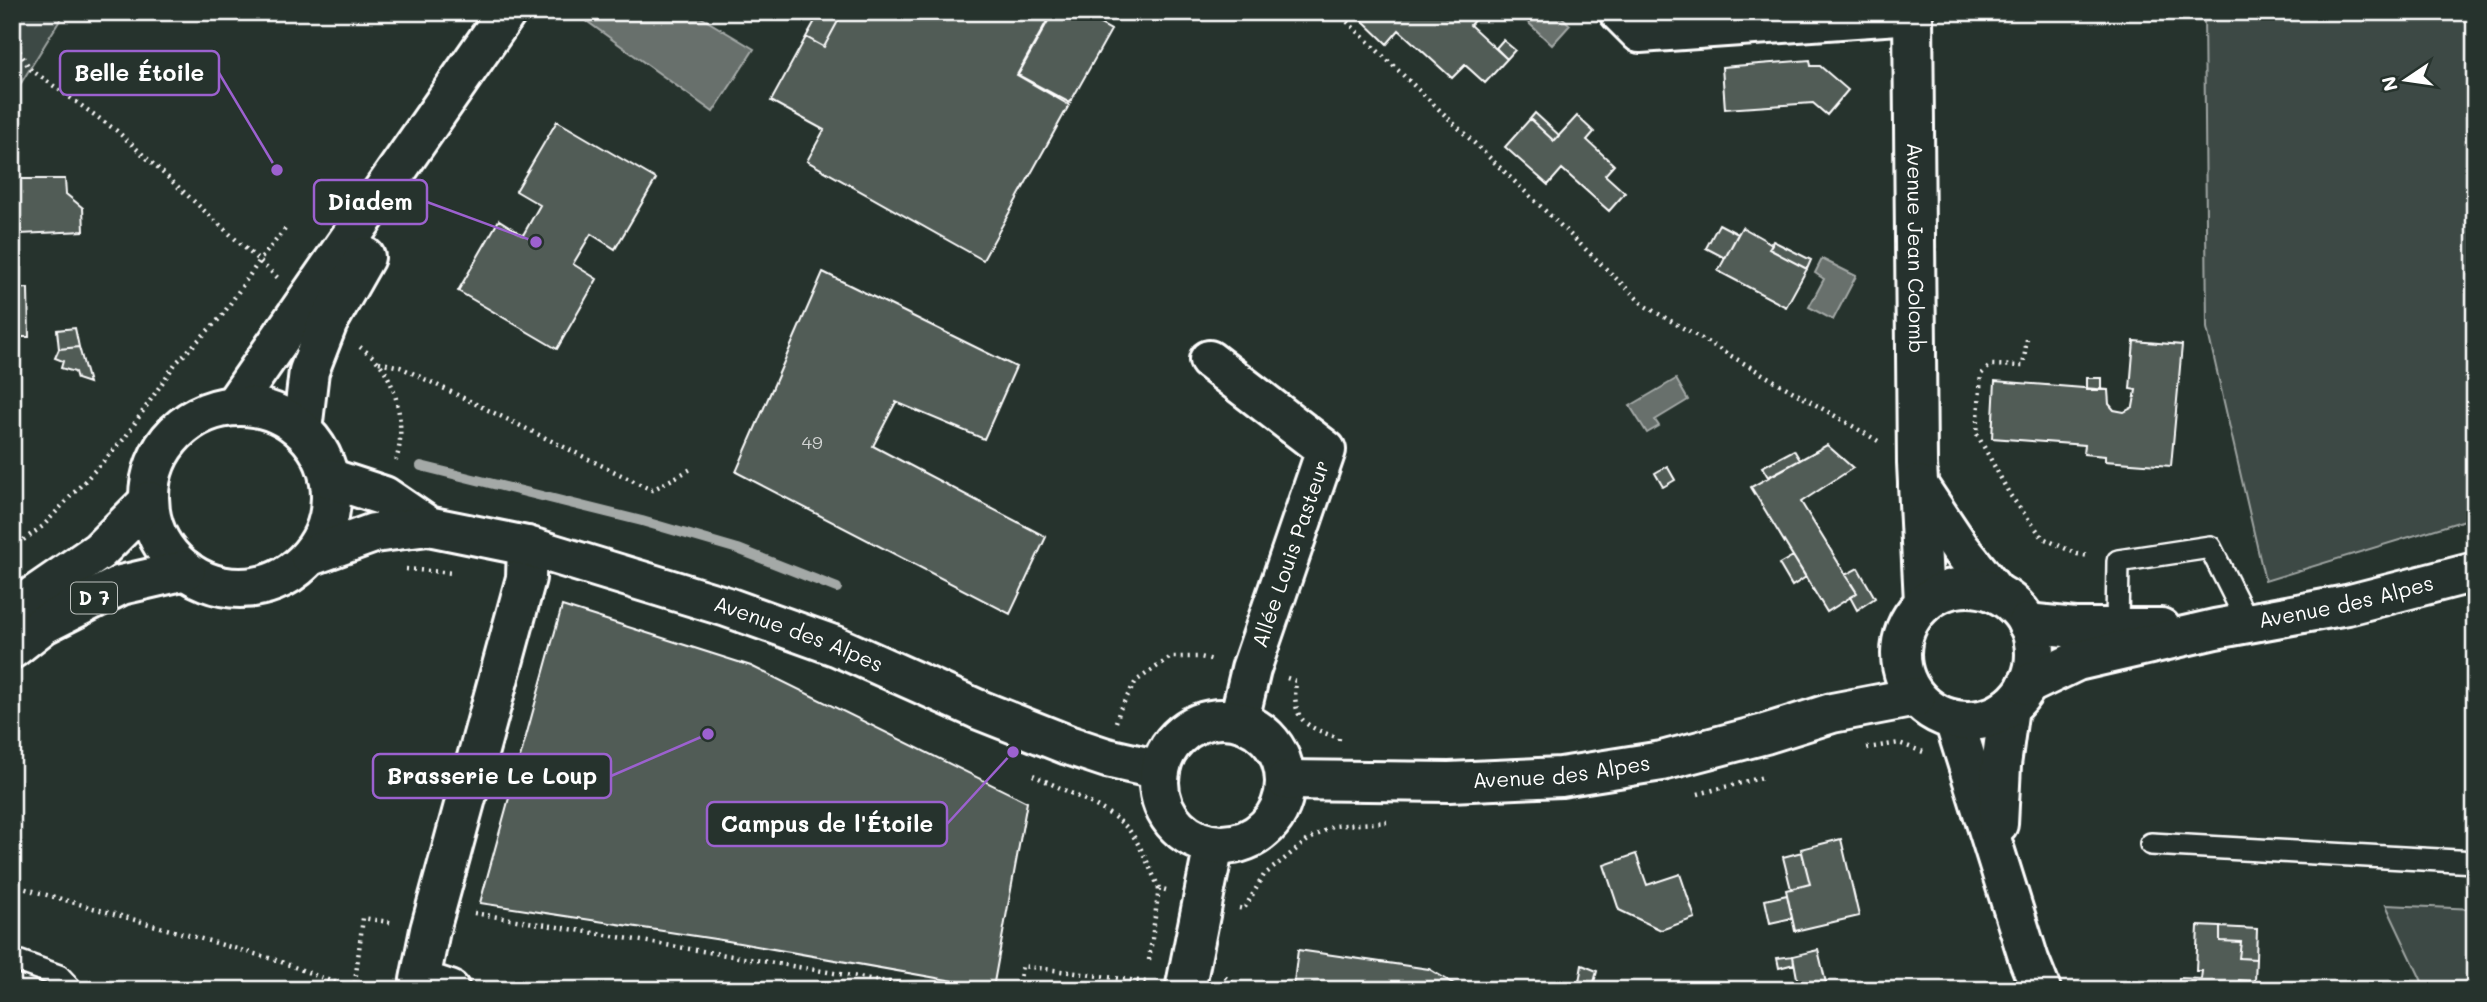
<svg xmlns="http://www.w3.org/2000/svg" width="2487" height="1002" viewBox="0 0 2487 1002" font-family="Mali,sans-serif">
<rect width="100%" height="100%" fill="#26332d"/>
<filter id="ink" filterUnits="userSpaceOnUse"><feTurbulence type="fractalNoise" baseFrequency=".0143" numOctaves="2"/><feDisplacementMap in="SourceGraphic" scale="14" xChannelSelector="R" yChannelSelector="G"/><feConvolveMatrix kernelMatrix="1 2 1 2 8 2 1 2 1" color-interpolation-filters="sRGB"/></filter>
<g filter="url(#ink)">
<!-- green -->
<path fill="#3e4944" stroke="#9ea4a2" stroke-width="2" d="M12 12H65L21 83 12 77Z
M2204 12H2475V517L2265 581 2207 328Z
M2386 905 2475 909V990H2426Z"/>
<!-- water -->
<path fill="#67706c" stroke="#a4a9a7" stroke-width="2" d="M574 12H692L754 49 713 112Z
M1517 12H1557L1570 25 1552 45Z
M1822 259 1856 276 1833 320 1809 307 1824 279 1815 273Z
M1676 379 1688 400 1655 420 1659 426 1647 433 1630 406Z"/>
<g fill="none" stroke-linecap="round" stroke-linejoin="round">
<!-- stream -->
<path stroke="#a4a9a7" stroke-width="10" d="M421 466 642 521 738 549 837 588"/>
</g>
<!-- building -->
<path fill="#515c57" stroke="#fff" stroke-width="2" d="M820 12H843L824 47 806 37Z
M843 12H1052L1017 75 1069 105 983 260 807 161 824 130 771 101 806 37 824 47Z
M1053 12H1088L1086 16 1111 30 1070 103 1018 75Z
M1368 12H1441L1446 17 1450 12H1473L1477 17 1470 25 1507 59 1485 83 1465 65 1452 78 1399 30 1387 44 1361 19Z
M1503 40 1515 50 1507 59 1496 48Z
M1810 60 1811 66H1820L1848 90 1827 115 1813 103 1725 109 1722 67Z
M1535 113 1559 135 1554 141 1530 119Z
M1577 116 1594 132 1587 140 1614 165 1605 175 1625 193 1609 211 1562 169 1548 185 1505 147 1530 119 1554 141Z
M557 121 656 179 615 249 591 234 573 264 597 279 557 349 458 291 499 220 523 235 540 205 516 191Z
M12 179H65L66 194 83 208 84 231 20 234V224L12 215Z
M1719 224 1738 234 1725 258 1706 248Z
M1742 227 1772 244 1769 249 1807 269 1786 307 1718 271Z
M1773 241 1811 260 1807 269 1769 249Z
M823 272 1016 367 984 439 896 402 873 446 1046 537 1010 614 736 472Z
M28 288 29 337H15L12 340V289Z
M75 328 79 347 59 349 57 330Z
M2134 341 2182 345 2171 466 2105 461V456L2084 454 2085 445 1992 438 1995 381 2108 390 2109 404 2114 410 2124 412 2133 407 2136 390 2130 389Z
M79 347 89 383 77 379 75 372 61 368 63 361 55 358 59 349Z
M2086 378H2101V390H2086Z
M1827 445 1853 468 1801 502 1857 593 1827 612 1751 487Z
M1794 450 1800 460 1768 477 1762 467Z
M1667 466 1675 480 1663 487 1655 473Z
M1793 556 1806 577 1792 586 1779 564Z
M1858 568 1875 598 1857 610 1850 597 1857 593 1845 575Z
M562 606 751 666 1027 802 993 988 728 941 480 903Z
M1841 839 1859 916 1795 931 1786 890 1810 884 1801 849Z
M1802 852 1810 884 1791 889 1783 857Z
M1636 854 1647 885 1680 874 1695 918 1661 930 1619 910 1604 865Z
M1787 895 1792 918 1770 923 1765 900Z
M2198 926 2220 927V941L2241 942 2239 958 2256 959 2255 981 2239 980 2238 990H2178L2179 978 2201 979 2202 971H2196Z
M2220 927 2257 929 2256 959 2239 958 2241 942 2220 941Z
M1298 950 1429 969 1459 987V990H1293Z
M1818 950 1826 983 1799 989 1793 956Z
M1793 956 1794 964 1779 968 1777 958Z
M1582 965 1597 971 1592 990 1578 988Z"/>
<g fill="none" stroke-linecap="round" stroke-linejoin="round">
<!-- lane casing -->
<g stroke="#fff" stroke-width="26">
<path id="lane" d="M2117 627 2118 561 2210 547 2248 623
M2151 844 2475 862
M12 959 59 976 72 990"/>
</g>
<!-- street casing -->
<g stroke="#fff" stroke-width="44">
<path id="street" d="M1619 12 1640 33 1913 14
M1209 360 1326 450 1251 669 1239 720
M450 990 420 980 430 930 526 578 527 546
M1185 990 1214 845"/>
</g>
<!-- secondary casing -->
<g stroke="#fff" stroke-width="44">
<g id="secondary">
<path id="s1" d="M1913 12 1917 463 1924 602"/>
<path d="M234 405 507 12"/>
<path d="M302 430 309 371 328 322 365 257"/>
<path d="M1918 485 1960 548 1996 593"/>
<path d="M1954 720 2029 960 2041 990"/>
<path d="M1998 824 2001 765 2009 707"/>
</g>
</g>
<!-- primary casing -->
<g stroke="#fff" stroke-width="44">
<g id="primary">
<circle cx="240" cy="497" r="91"/>
<path d="M329 478 384 496 428 526"/>
<path id="s2" d="M310 556 374 533 428 526 527 546 727 607 836 646 977 709 1068 745 1107 758 1160 770"/>
<circle cx="1968" cy="654" r="67"/>
<path d="M12 611 99 551 149 501"/>
<path d="M2027 623 2075 628H2161"/>
<path d="M12 649 44 624 121 585 186 570"/>
<path id="s3" d="M2027 685 2077 661 2215 629 2347 605 2475 572"/>
<circle cx="1222" cy="782" r="63"/>
<path id="s4" d="M1286 780 1449 782 1561 777 1662 761 1765 734 1832 713 1916 697"/>
</g>
</g>
<!-- path -->
<path stroke="#fff" stroke-width="4.5" stroke-dasharray="2 5" stroke-linecap="butt" d="M1337 12 1645 306 1880 442
M12 39 30 69 117 131 278 278
M2027 339 2023 366 1991 365 1981 374 1977 434 2010 495 2043 538 2077 554 2089 556
M360 347C365 351 372 355 377 361 398 383 406 432 396 460
M379 362 400 367 652 490 691 469
M12 548 43 526 124 439 175 364 221 317 260 260 286 228
M406 569 454 573
M1287 678 1296 681C1292 720 1303 726 1339 738L1338 745
M1116 722 1120 709 1136 681 1171 657H1200L1214 660
M1867 748 1899 743 1926 753
M1033 775C1057 787 1114 811 1129 830 1142 847 1150 869 1159 888L1166 890
M1698 794 1764 777
M12 885 276 960 354 990
M1239 908 1244 909 1264 875 1308 840 1333 826 1387 822
M474 913 936 990
M1149 960 1159 888
M1225 977 1242 990
M354 990 363 918 395 923
M1018 990 1022 966 1146 982"/>
<!-- lane -->
<use href="#lane" stroke="#26332d" stroke-width="21"/>
<!-- street -->
<use href="#street" stroke="#26332d" stroke-width="38"/>
<!-- secondary -->
<use href="#secondary" stroke="#26332d" stroke-width="38"/>
<!-- primary -->
<use href="#primary" stroke="#26332d" stroke-width="38"/>
</g>
</g>
<g text-anchor="middle" stroke-width="6" stroke-linejoin="round" paint-order="stroke">
<!-- number labels -->
<g font-size="18" fill="#d4d6d5">
<text x="812" y="449">49</text>
</g>
<!-- shield labels -->
<rect fill="#26332d" stroke="#bec2c0" stroke-width="2" x="71" y="582.5" width="46" height="31" rx="5"/>
<g font-size="19" font-weight="bold" fill="#fff">
<text x="94" y="605">D 7</text>
</g>
<!-- street labels -->
<g font-size="21" fill="#fff" stroke="#26332d">
<text dy="7" stroke="none"><textPath href="#s1" startOffset="236">Avenue Jean Colomb</textPath></text>
<text transform="translate(1291 554) rotate(-71)" y="7">Allée Louis Pasteur</text>
<text dy="7" stroke="none"><textPath href="#s3" startOffset="331">Avenue des Alpes</textPath></text>
<text dy="7" stroke="none"><textPath href="#s2" startOffset="509">Avenue des Alpes</textPath></text>
<text dy="7" stroke="none"><textPath href="#s4" startOffset="276">Avenue des Alpes</textPath></text>
</g>
</g>
<!-- callouts -->
<path fill="none" stroke="#9c61cf" stroke-width="2.5" d="M277 170L219 73M536 242L427 202M708 734L611 776M1013 752L947 824"/>
<g fill="#9c61cf" stroke="#26332d" stroke-width="2.5">
<circle cx="277" cy="170" r="7"/>
<circle cx="536" cy="242" r="7"/>
<circle cx="708" cy="734" r="7"/>
<circle cx="1013" cy="752" r="7"/>
</g>
<g fill="#26332d" stroke="#9c61cf" stroke-width="2.5">
<rect x="60" y="51" width="159" height="44" rx="7"/>
<rect x="314" y="180" width="113" height="44" rx="7"/>
<rect x="373" y="754" width="238" height="44" rx="7"/>
<rect x="707" y="802" width="240" height="44" rx="7"/>
</g>
<g font-size="23" text-anchor="middle" font-weight="bold" fill="#fff">
<text x="139" y="81">Belle Étoile</text>
<text x="370" y="210">Diadem</text>
<text x="492" y="784">Brasserie Le Loup</text>
<text x="827" y="832">Campus de l'Étoile</text>
</g>
<!-- margin -->
<rect width="2487" height="1002" fill="none" stroke="#26332d" stroke-width="42"/>
<rect x="21" y="21" width="2445" height="960" fill="none" stroke="#fff" stroke-width="2.5" filter="url(#ink)"/>
<!-- north arrow -->
<g transform="translate(2406 80) rotate(257)" stroke="#26332d" stroke-width="5" paint-order="stroke">
<path d="M0-5L12 26L0 18L-12 26Z" fill="#ffffff"/>
<text y="-10" font-size="19" font-weight="bold" text-anchor="middle" fill="#ffffff">N</text>
</g>
</svg>
